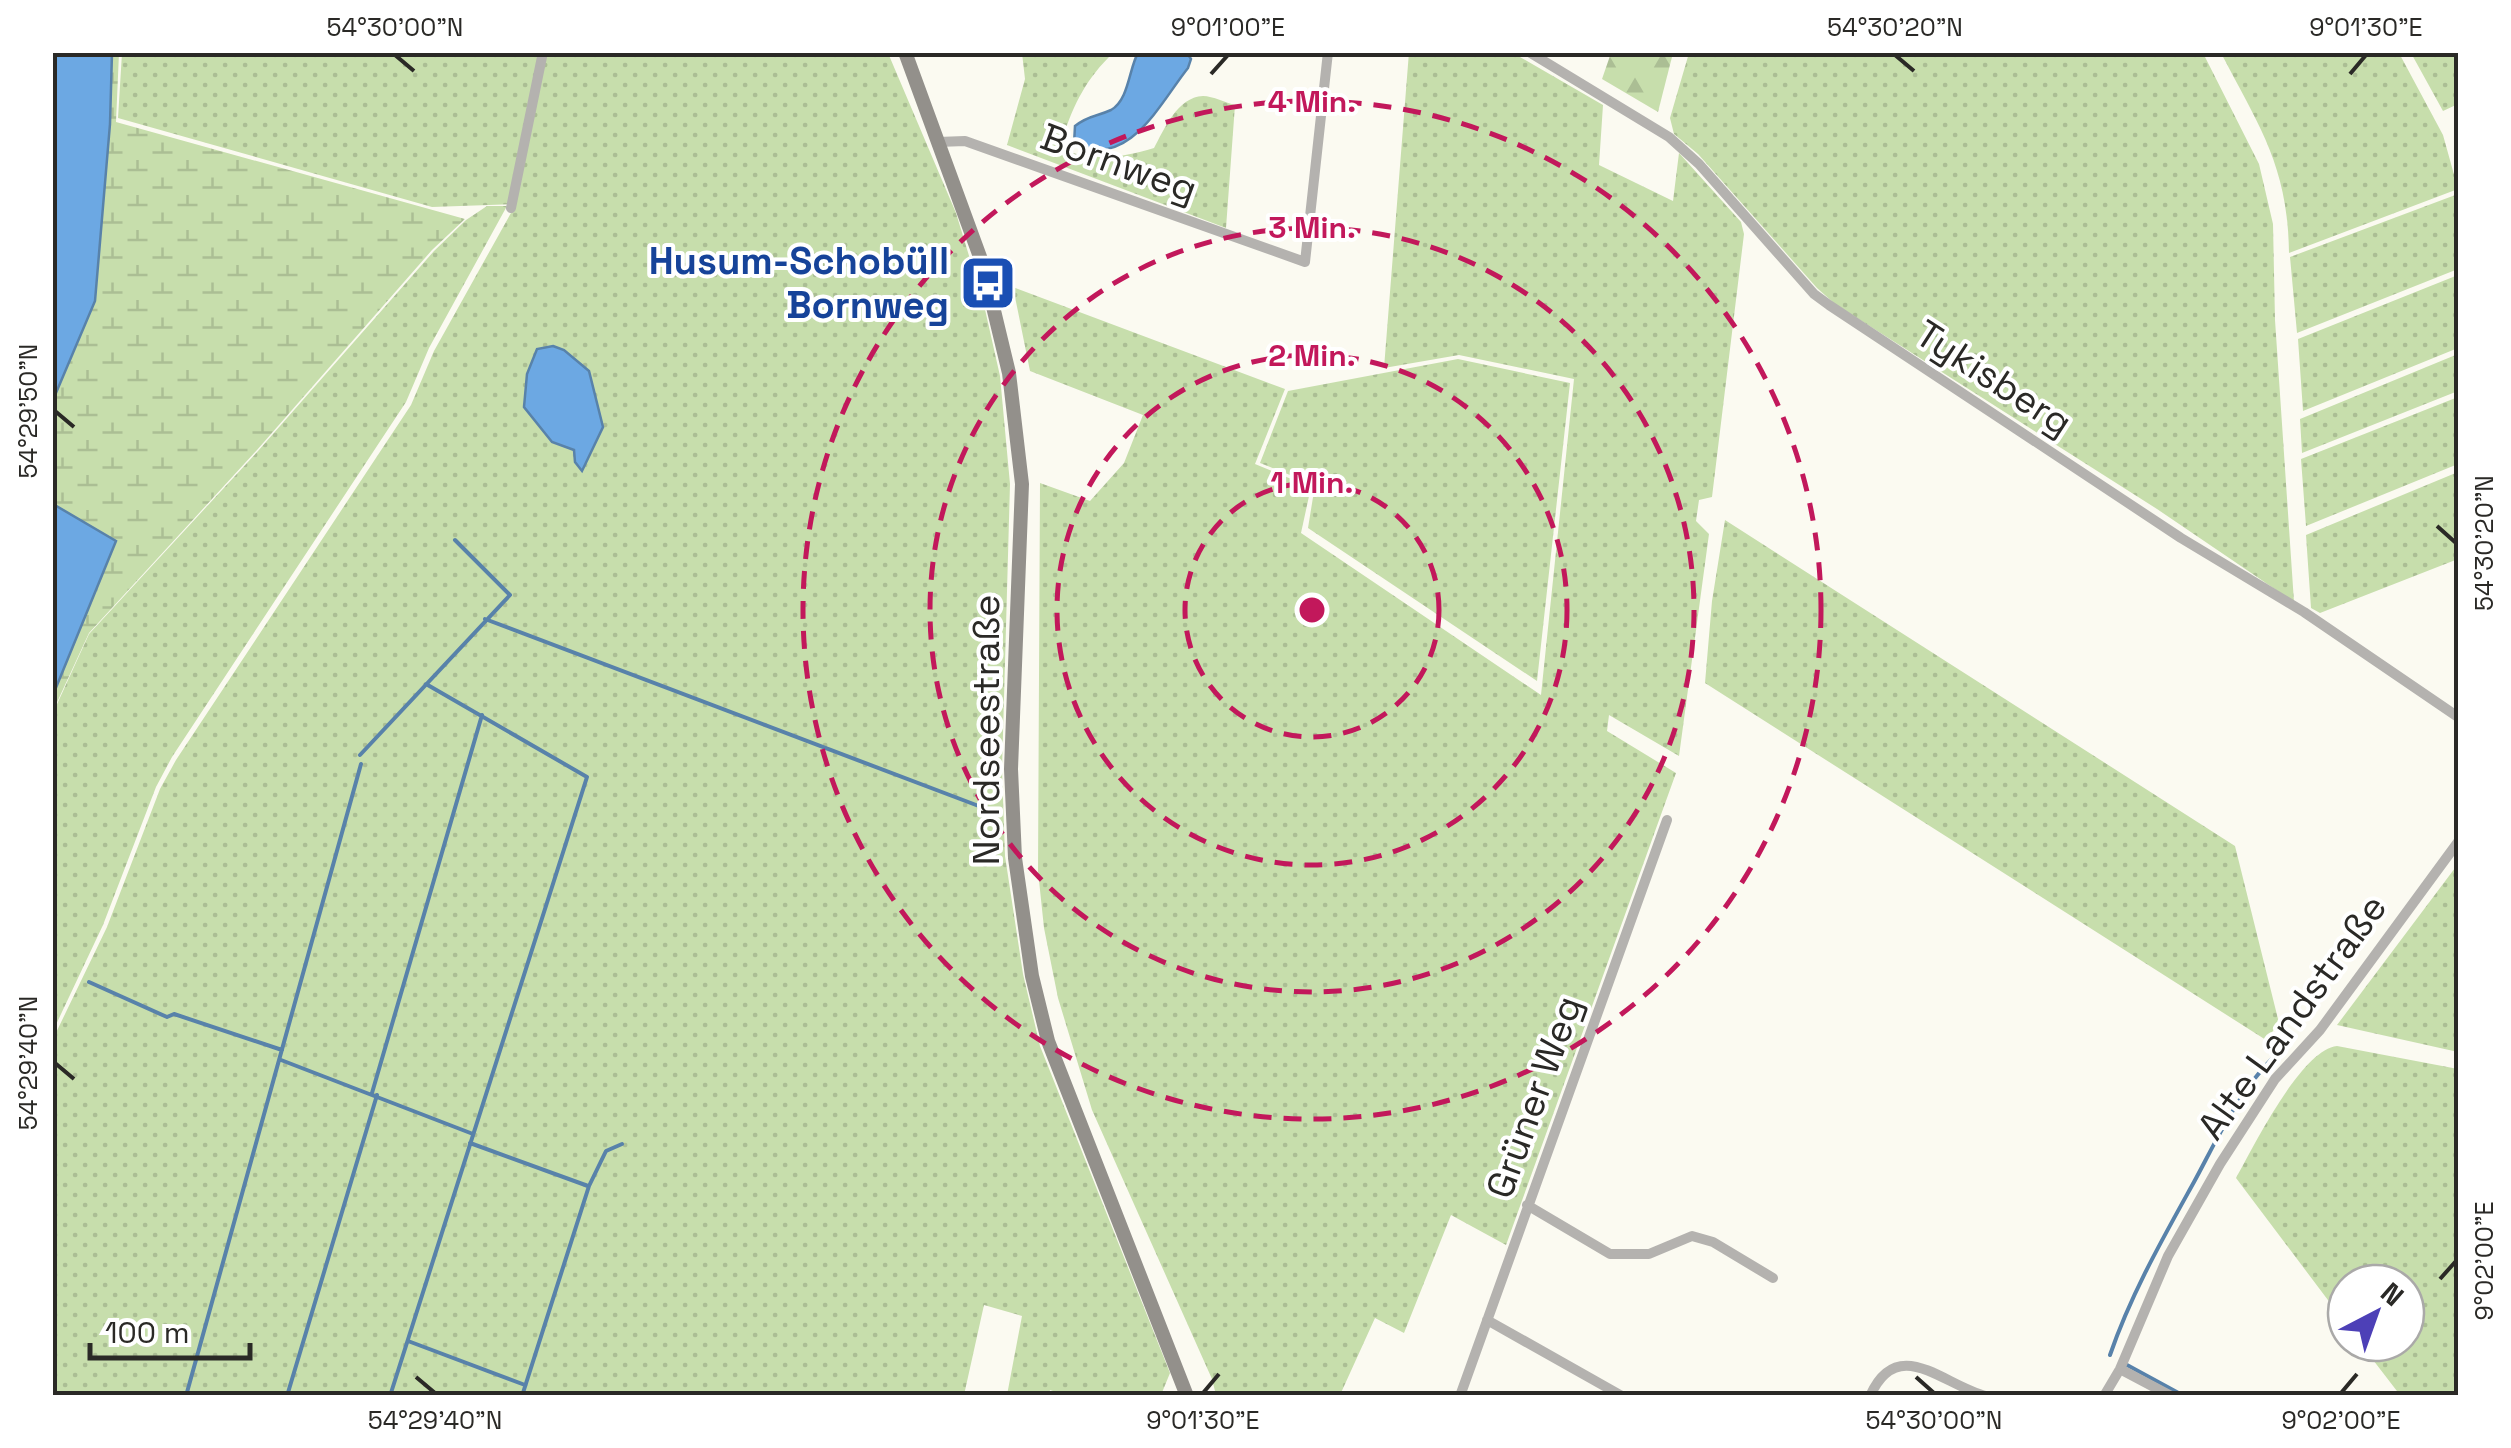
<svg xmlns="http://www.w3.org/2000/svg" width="2511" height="1448" viewBox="0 0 2511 1448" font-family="'Space Grotesk',sans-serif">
<defs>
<pattern id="grass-dots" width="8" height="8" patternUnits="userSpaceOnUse" patternTransform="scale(2.5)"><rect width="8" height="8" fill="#c7deac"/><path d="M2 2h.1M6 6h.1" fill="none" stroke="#abbe94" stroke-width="1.8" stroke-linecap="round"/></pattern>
<pattern id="forest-firs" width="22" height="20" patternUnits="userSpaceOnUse" patternTransform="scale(2.5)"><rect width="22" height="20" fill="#c7deac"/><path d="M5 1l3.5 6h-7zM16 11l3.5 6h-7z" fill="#abbe94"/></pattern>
<pattern id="wetland-marsh" width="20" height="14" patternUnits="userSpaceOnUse" patternTransform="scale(2.5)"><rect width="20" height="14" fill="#c7deac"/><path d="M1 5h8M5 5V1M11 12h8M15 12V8" fill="none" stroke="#abbe94"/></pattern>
</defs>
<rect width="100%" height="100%" fill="#fbfaf1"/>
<!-- grass -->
<path fill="url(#grass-dots)" d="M1409 52 1513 53 1603 105 1599 165 1673 201 1679 153 1741 222 1744 234 1712 497 1699 500 1696 521 1709 534 1679 756 1609 715 1607 731 1676 773 1506 1245 1451 1215 1404 1333 1375 1318 1340 1395H1216L1212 1379 1092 1110 1058 998 1044 928 1038 871 1040 483 1090 501 1124 463 1143 415 1030 371 1013 287 1285 389 1255 464 1311 487 1301 533 1541 695 1574 379 1459 355 1384 368Z
M122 53H888L956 213 984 305 1000 376 1010 484 1002 770 1005 856 1023 974 1040 1046 1170 1373 1161 1395H1065L1050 1390 1049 1395H1007L1022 1316 984 1305 964 1395H53L52 1041 107 927 160 789 176 760 411 405 434 351 516 204 432 207 118 118Z
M1022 53H1113C1087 78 1074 103 1063 137L1069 152C1099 161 1124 157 1154 148 1164 130 1177 97 1203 96 1213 96 1226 103 1235 105L1226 228 1007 145 1025 79Z
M1689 53H2203L2259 164 2273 224 2275 320 2294 602 2157 509 1835 304 1817 288 1698 154 1674 134 1670 118Z
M2221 53H2399L2443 135 2458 189 2289 253C2288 166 2259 126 2221 53Z
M2411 53H2458V104L2443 111Z
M2458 194V269L2297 333 2290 257Z
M487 206H507L429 348 406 402 172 757 156 787 103 925 53 1031V713L89 634 258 451 434 251 466 220Z
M2458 275V348L2303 411 2298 339Z
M2458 354V391L2302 453 2300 419Z
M1458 359 1570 383 1537 681 1308 528 1315 485 1260 463 1288 391Z
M2458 397V464L2306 526 2301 459Z
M2458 472V559L2320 613 2311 608 2306 535Z
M1725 520 2235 846 2279 1023 2266 1040 1705 683 1712 601Z
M2458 864V1052L2337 1025Z
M2337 1046 2458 1069V1395H2400L2360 1343H2406V1283H2346V1324L2236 1178C2254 1146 2301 1050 2337 1046Z"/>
<!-- forest -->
<path fill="url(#forest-firs)" d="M1611 53H1673L1658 112 1602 79Z"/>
<!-- wetland -->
<path fill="url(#wetland-marsh)" d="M53 53H119L116 122 465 219 432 250 257 450 89 633 53 711Z"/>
<!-- water -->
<path fill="#6ca8e3" stroke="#5882aa" stroke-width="2.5" d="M53 52 112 53 110 124 95 301 53 400Z
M1138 53H1187L1191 59 1188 68C1160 103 1129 170 1074 144L1075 126C1089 115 1096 117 1111 110 1129 100 1129 68 1138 53Z
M553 346 564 350 589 371 603 427 582 471 575 462 574 450 552 442 524 407 527 374 537 349Z
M53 504 116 541 53 695Z"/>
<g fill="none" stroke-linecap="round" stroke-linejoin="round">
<!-- stream -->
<path stroke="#5882aa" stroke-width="4" d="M485 619 984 808
M360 755 510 595 455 540
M89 982 167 1017 174 1014 282 1050
M281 1060 473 1134
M372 1093 482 715
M470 1143 588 1186
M408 1341 525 1385
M2110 1355C2131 1294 2163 1238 2194 1182 2220 1134 2245 1077 2290 1043
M2127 1365 2184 1396
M186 1396 361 764
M287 1396 377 1095
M390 1396 587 777 426 684
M522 1396 589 1186 606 1151 622 1144"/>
<!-- street -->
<path stroke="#b4b2af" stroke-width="10" d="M1529 52 1669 137 1699 164 1814 294 1829 305 2181 538 2304 612 2458 717
M938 142 965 141 1305 262 1328 52
M511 208 543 52
M1527 1205 1610 1254H1649L1692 1236 1713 1242 1773 1278
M1487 1320 1622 1396
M2120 1369 2171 1396
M1460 1396 1667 820
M1870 1396C1898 1333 1944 1386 1986 1396
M2104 1396 2120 1369 2168 1256 2220 1164 2275 1079 2320 1030 2458 842"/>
<!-- secondary -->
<path stroke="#93908b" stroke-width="14" d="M905 52 983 265 1009 373 1022 484 1011 769 1015 858 1032 976 1048 1041 1187 1396"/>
</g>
<!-- ticks -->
<path fill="none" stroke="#2a2926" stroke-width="4" d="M395 55 414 71M1895 55 1914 71M1211 74 1228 55M2350 74 2366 55M55 411 74 427M2437 526 2456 543M55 1063 74 1079M2440 1279 2456 1261M416 1377 435 1393M1916 1377 1934 1393M1203 1393 1219 1374M2341 1393 2357 1374"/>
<!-- distance rings -->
<g fill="none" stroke="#c2185b" stroke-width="5" stroke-dasharray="18 12">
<circle cx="1312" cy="610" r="127"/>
<circle cx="1312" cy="610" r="255"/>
<circle cx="1312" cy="610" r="382"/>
<circle cx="1312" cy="610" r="509"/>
</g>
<!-- icons -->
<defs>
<g id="bus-square" transform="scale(2.875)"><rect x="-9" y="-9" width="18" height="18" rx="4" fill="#1a4fb4" stroke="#fff"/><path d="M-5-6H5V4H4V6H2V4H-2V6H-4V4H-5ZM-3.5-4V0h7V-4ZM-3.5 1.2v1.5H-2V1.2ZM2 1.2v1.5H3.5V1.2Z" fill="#fff"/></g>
</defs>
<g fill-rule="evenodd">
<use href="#bus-square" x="988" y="283"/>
</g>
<g text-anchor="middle" stroke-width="8" stroke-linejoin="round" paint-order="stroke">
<!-- street labels -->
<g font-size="38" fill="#2a2926" stroke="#fff">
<text transform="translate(1119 163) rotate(20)" y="13">Bornweg</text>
<text transform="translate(1994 378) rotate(33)" y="13">Tykisberg</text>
<text transform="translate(986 730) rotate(-90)" y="13">Nordseestraße</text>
<text transform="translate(2292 1017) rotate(-54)" y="13">Alte Landstraße</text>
<text transform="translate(1534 1097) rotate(-70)" y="13">Grüner Weg</text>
</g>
<!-- transit labels -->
<g font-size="38" font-weight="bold" fill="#164399" stroke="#fff" text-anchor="end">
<text x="949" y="274">Husum-Schobüll<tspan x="949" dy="44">Bornweg</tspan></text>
</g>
</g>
<circle cx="1312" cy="610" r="15" fill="#c2185b" stroke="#fff" stroke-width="5"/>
<g font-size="30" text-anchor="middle" font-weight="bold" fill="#c2185b" stroke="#fff" stroke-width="8" stroke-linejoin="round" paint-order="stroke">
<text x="1312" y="112">4 Min.</text>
<text x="1312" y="238">3 Min.</text>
<text x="1312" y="366">2 Min.</text>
<text x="1312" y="493">1 Min.</text>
</g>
<!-- border -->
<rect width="2511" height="1448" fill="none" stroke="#ffffff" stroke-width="110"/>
<!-- north arrow -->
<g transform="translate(2376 1313) rotate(41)"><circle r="48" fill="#ffffff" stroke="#aaa9a8" stroke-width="2.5"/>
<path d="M0-8L18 38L0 25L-18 38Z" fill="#4d40b7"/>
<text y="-15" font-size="28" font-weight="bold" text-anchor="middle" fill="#2a2926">N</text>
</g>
<!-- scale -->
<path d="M90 1343v15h160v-15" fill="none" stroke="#2a2926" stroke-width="5"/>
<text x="105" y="1343" font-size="30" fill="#2a2926" stroke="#ffffff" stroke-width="8" paint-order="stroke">100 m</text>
<rect x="55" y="55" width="2401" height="1338" fill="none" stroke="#2a2926" stroke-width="4"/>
<g font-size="25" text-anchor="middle" fill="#2a2926">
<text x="395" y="36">54°30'00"N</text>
<text x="1228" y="36">9°01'00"E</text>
<text x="1895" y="36">54°30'20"N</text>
<text x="2366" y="36">9°01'30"E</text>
<text transform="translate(28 411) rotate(-90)" y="9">54°29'50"N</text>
<text transform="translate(2484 543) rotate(-90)" y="9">54°30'20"N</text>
<text transform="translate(28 1063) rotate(-90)" y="9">54°29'40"N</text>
<text transform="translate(2484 1261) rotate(-90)" y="9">9°02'00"E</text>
<text x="435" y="1429">54°29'40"N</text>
<text x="1203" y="1429">9°01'30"E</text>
<text x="1934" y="1429">54°30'00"N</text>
<text x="2341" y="1429">9°02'00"E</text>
</g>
</svg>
